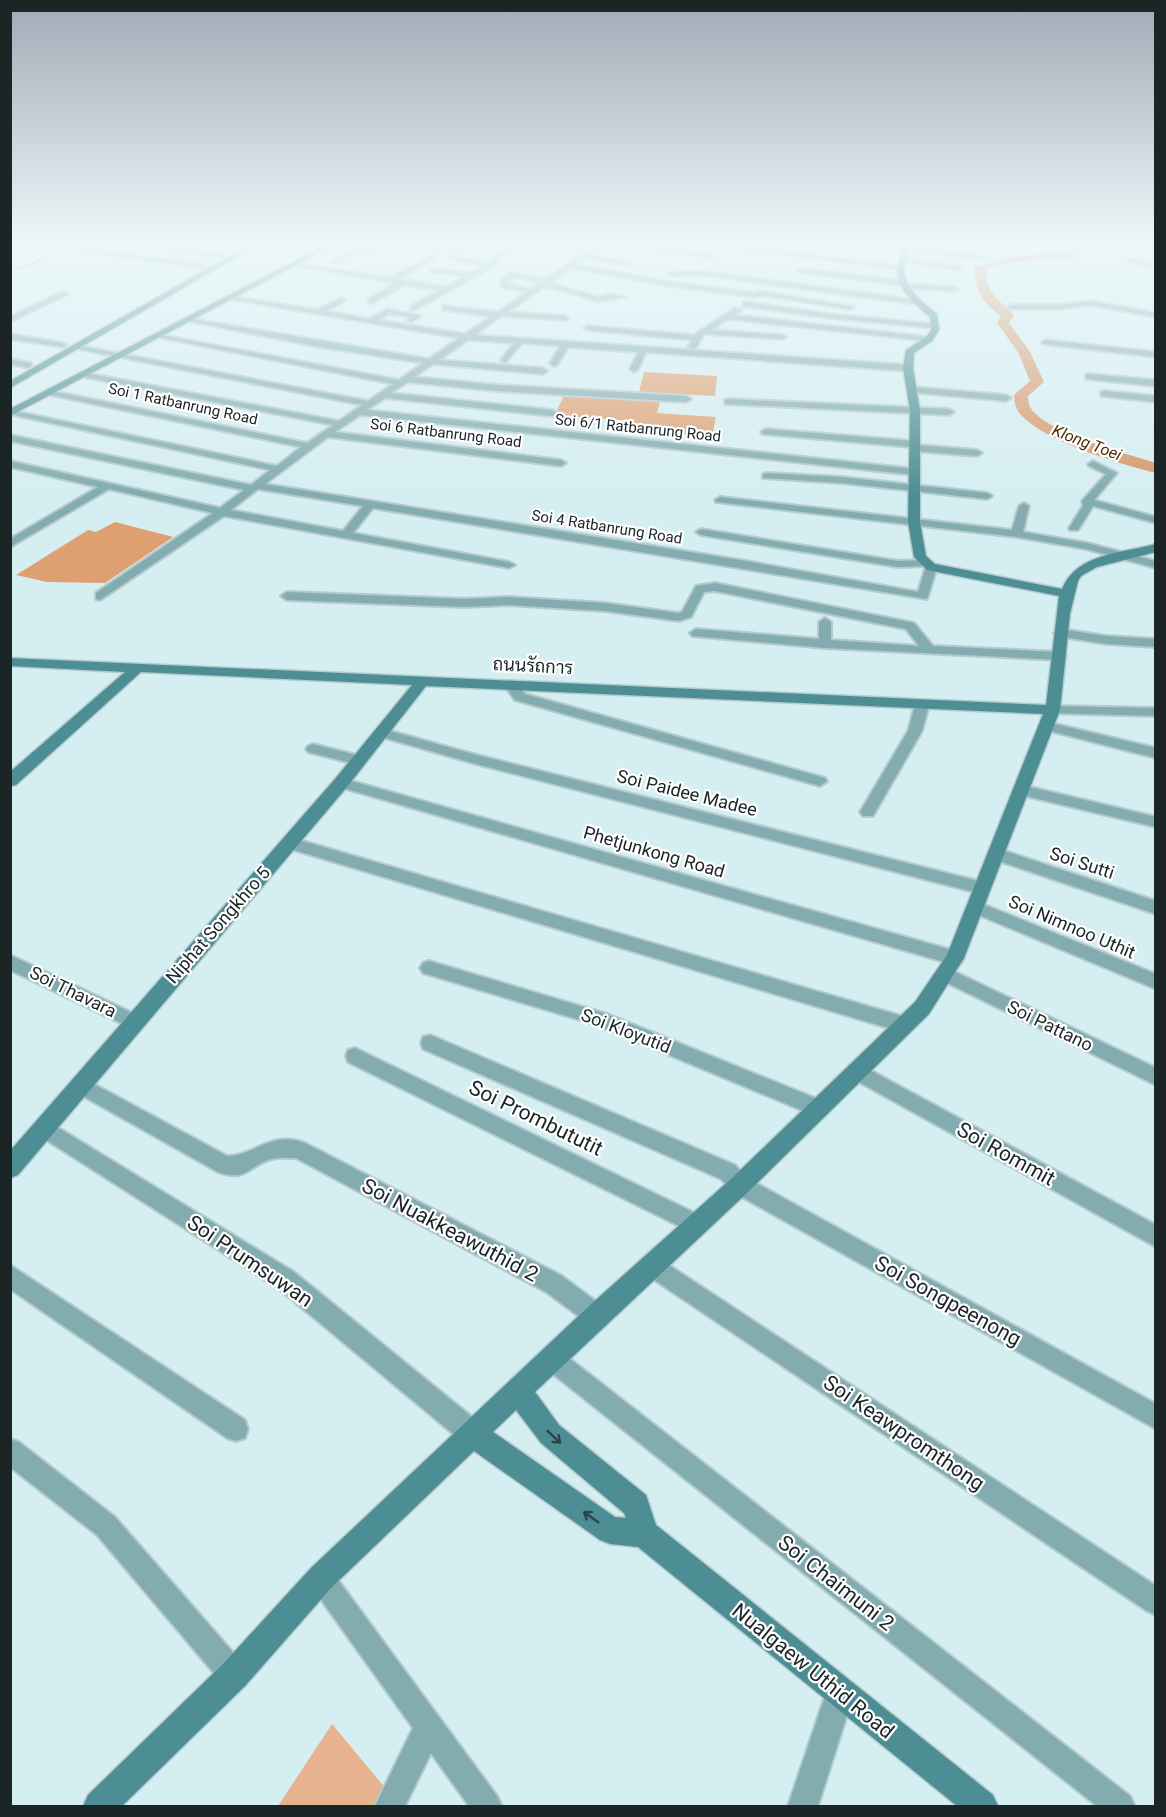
<svg xmlns="http://www.w3.org/2000/svg" width="1166" height="1817" viewBox="0 0 1166 1817" font-family="Roboto,Sarabun,sans-serif">
<rect width="100%" height="100%" fill="#d5eef1"/>
<!-- green -->
<path fill="#e6b38e" d="M332 1724 400 1806H278Z"/>
<!-- forest -->
<path fill="#dfa071" d="M644 372 717 376 715 396 639 392Z
M564 395 660 402 657 413 716 417 712 437 629 430 632 421 555 415Z
M115 522 173 537 105 583 47 582 16 575 88 530 96 532Z"/>
<g fill="none" stroke-linecap="round" stroke-linejoin="round">
<!-- stream -->
<path stroke="#d79869" stroke-width="2" d="M10 270 26 266 81 242"/>
<!-- river -->
<path fill="#d79869" fill-rule="evenodd" d="M1057 242H1074L1081 250V254L1072 259 1014 262 986 269C984 293 1000 300 1014 315L1009 323 1030 352 1044 382 1028 396C1028 401 1029 406 1032 410 1051 434 1125 453 1156 463V473C1120 464 1047 442 1022 416 1016 410 1014 403 1014 395L1030 381 1018 352 997 323 1001 316C984 304 973 289 975 267L1014 256 1071 252 1066 246Z"/>
<!-- street casing -->
<g stroke="#b4cacc" stroke-width="4">
<path id="street" d="M117 242H133L225 255 222 257 120 244Z
M539 242H607L591 254 633 264 629 266 586 258 576 264 669 282 756 293 759 291 854 307 850 309 760 295 757 297 669 286 572 268 550 283 598 297 610 294 625 297 598 301 545 286 508 312 564 316 568 318 567 320 501 316 475 335 908 365 912 368 908 371 646 352 638 369 634 372 630 369 638 352 568 347 557 365 554 366 550 363 560 346 522 343 505 363 501 360 514 343 468 340 439 360 543 368 547 371 543 374 433 364 414 377 498 385 686 396 691 399 686 402 498 391 408 382 391 393 552 410 557 413 552 416 385 398 367 410 915 469 920 472 915 475 360 415 335 432 561 460 566 463 561 466 328 437 265 484 740 560 918 592 926 566 898 567 701 535 696 532 701 529 898 561 925 560 937 567 927 599 373 508 353 533 509 562 515 565 509 568 224 516 100 600 96 599V593L213 513 109 489 10 547V539L98 487 10 467V461L220 508 244 490 10 441V435L251 485 270 470 13 415 10 414V410L277 466 301 447 50 395 47 394V390L307 443 333 425 84 377 80 374 81 372 339 421 362 405 78 349 74 347 75 345 368 401 393 384 152 336 156 334 399 380 423 363 319 347 183 320 187 318 429 359 459 338 225 298 229 296 317 310 341 298 345 300 344 302 326 311 369 319 388 309 421 316 411 322 407 320 410 317 389 314 378 320 465 334 491 317 446 310H443V306L498 312 527 292 503 288 500 282 510 273 546 279 595 245 542 244ZM514 277 540 282 532 289 509 284 508 283ZM258 489 363 506 343 531 231 510Z
M611 242H626L715 256 712 258 614 244Z
M692 242H709L905 267 901 269 695 244Z
M857 242 908 244 911 246 984 257 981 259 860 244Z
M1121 242 1156 243V247L1124 244Z
M442 245 445 247 434 259 399 279 446 287 465 276 433 272 430 268 471 273 483 266 450 259V257L463 246 468 247 457 257 488 263 503 248 508 249 493 267 414 310H411V306L440 290 405 285 372 303H369V299L396 283 288 265 292 263 390 278 430 257Z
M79 248 202 264 206 266 202 268 77 251Z
M356 248 382 247 385 249 357 252 335 263 329 262Z
M902 258 959 266 963 268 959 270 900 261Z
M1129 259 1156 263V267L1127 262Z
M800 268 903 281 906 284 955 287 959 289 955 291 904 288 901 285 797 272Z
M702 271 916 300 920 302 916 304 702 275 672 276 668 274 672 272Z
M61 292 68 294 10 322V317Z
M1090 301 1156 313V317L1090 305 1058 309H1011L1007 307 1011 305H1058Z
M746 302 829 314 935 324 939 326 935 328 829 318 743 306V302Z
M735 308 742 310 735 315 929 337 933 339 929 341 728 319 711 330 782 335 786 337 782 339 704 334 695 349H692L688 347 692 340 588 330 584 328 588 326 694 335Z
M10 334 62 343 66 345 62 347 10 339Z
M1046 340 1156 352V357L1043 344 1042 342Z
M10 359 31 363 32 365 28 368 10 364Z
M1089 374 1156 380V386L1086 379V375Z
M912 387 1006 395 1011 398 1006 401 909 392 908 390Z
M1104 391 1156 396V402L1101 396V392Z
M728 399 949 409 954 412 949 415 725 404V400Z
M766 429 914 441 917 442 918 445 977 450 982 453 977 456 914 451 911 450 910 447 763 434 761 432Z
M1093 461 1117 473 1094 500 1156 517V523L1093 506 1078 530H1070L1069 528 1083 506 1082 501 1106 474 1089 466 1088 464Z
M767 473 842 477 987 493 992 496 987 499 842 483 763 478V474Z
M720 497 1012 530 1019 506 1024 503 1029 506 1023 532 1087 543 1156 561V568L1086 549 1017 537 716 502 715 500Z
M715 583 914 623 933 646 1060 652 1066 656 1060 660 825 648 692 636 690 633 696 629 819 639V622L825 618 831 622V640L919 646 906 629 715 591 704 592 691 617 679 621 605 611 508 605 465 607 287 600 281 596 287 592 465 599 508 597 605 603 678 613 682 612 696 586Z
M1060 629 1107 636 1156 639V647L1107 644 1056 636 1054 633Z
M511 681 516 682 525 694 825 778 827 781 820 786 515 700 504 685Z
M922 701 929 705 922 731 873 816H863L860 812 908 731 915 705Z
M1053 706 1156 708V716L1048 713 1046 710 1048 707Z
M1047 722 1156 748V758L1042 729 1040 726Z
M383 729 477 755 982 882 988 884 990 888 988 892 982 894 476 764 378 736 376 733Z
M313 744 364 757 366 760 359 765 308 752 306 749 308 746Z
M341 778 955 951 961 953 964 958 961 963 955 965 336 786 334 783Z
M1022 785 1156 817V827L1017 794 1015 790 1017 786Z
M289 837 905 1017 911 1020 914 1025 911 1030 905 1033 284 847 281 843 284 839Z
M996 848 1156 901V914L990 858 988 854 990 850Z
M975 901 1156 974V989L969 911 967 907 969 903Z
M10 955 141 1017 144 1022 141 1027 135 1030 129 1027 10 970Z
M429 961 607 1014 825 1102 828 1108 825 1114 818 1117 597 1025 423 973 420 968 423 963Z
M945 967 1156 1068V1085L939 979 936 974 939 969Z
M430 1035 735 1165 747 1178 1156 1404V1429L733 1192 721 1179 423 1049 421 1043 423 1037Z
M355 1048 703 1217 707 1224 703 1231 696 1234 689 1231 348 1062 346 1056 348 1050Z
M857 1063 1156 1225V1247L850 1077 848 1071 850 1065Z
M81 1077 227 1156C255 1156 271 1130 305 1143L562 1276 605 1308 608 1316 605 1324 597 1327 589 1324 546 1292 296 1158C289 1158 279 1157 272 1159 250 1164 247 1183 218 1172L74 1091 71 1085 74 1079Z
M44 1119 294 1272 482 1425 485 1434 482 1443 473 1446 464 1443 278 1288 37 1134 34 1128 37 1122Z
M652 1254 1156 1586V1615L1147 1611 644 1273 641 1265 644 1257Z
M10 1265 245 1420 248 1429 245 1438 236 1441 227 1438 10 1289Z
M552 1347 560 1351 1130 1796 1135 1806H1097L544 1367 540 1359 544 1351Z
M10 1439 19 1442 115 1517 244 1665 248 1675 244 1685 234 1689 224 1685 97 1535 10 1467Z
M321 1565 330 1569 497 1796 502 1806H469L431 1753 405 1806H375L413 1728 312 1587 308 1578 312 1569Z
M840 1679 850 1683 854 1693 818 1806H788L826 1693 830 1683Z"/>
</g>
<!-- secondary casing -->
<g stroke="#b4cacc" stroke-width="3">
<path id="secondary" d="M254 242H263L10 388V381Z
M331 242H340L10 416V409Z
M908 242H915C892 276 911 293 937 314L939 330 932 341 914 353 913 368 920 410V522L926 556 935 564 1062 589C1077 553 1122 553 1156 544V552L1097 567 1081 576 1078 581 1070 614 1060 710 964 958 929 1014 748 1192 535 1392 559 1425 646 1495 656 1525 993 1795 998 1806H957L638 1547 610 1544 600 1540 474 1451 331 1588 245 1686 122 1806H83L88 1795 223 1664 311 1568 588 1307 732 1178 915 1002 947 955 1043 714 426 686 347 787 18 1175 10 1178V1151L335 779 412 685 141 672 16 785 10 786V772L125 672 10 666V658L1046 705 1059 596 927 570 914 557 908 522 910 410 903 368 906 350 926 337 931 330 930 317C903 295 885 276 908 242ZM516 1410 541 1443 624 1513 626 1518 615 1517 493 1432Z"/>
</g>
<!-- street -->
<use href="#street" fill="#83acb0" fill-rule="evenodd"/>
<!-- secondary -->
<use href="#secondary" fill="#4d8e94" fill-rule="evenodd"/>
</g>
<!-- one-way arrows -->
<defs><path id="oneway-shaft" d="M-6 0H5M1.5-3L5.5 0L1.5 3" fill="none" stroke-width="1.6" stroke-linecap="round" stroke-linejoin="round" transform="scale(1.5)"/></defs>
<g stroke="#2b4447">
<use href="#oneway-shaft" transform="translate(554 1437) rotate(43)"/>
<use href="#oneway-shaft" transform="translate(591 1517) rotate(-145)"/>
</g>
<!-- sky -->
<linearGradient id="sky" x2="0" y2="1"><stop stop-color="#a1a9b5"/><stop offset="0.49" stop-color="#ecf7f9"/><stop offset="1" stop-color="#ecf7f9" stop-opacity="0"/></linearGradient>
<rect width="1166" height="496" fill="url(#sky)"/>
<g text-anchor="middle" stroke-width="4.5" stroke-linejoin="round" paint-order="stroke">
<!-- far-street labels -->
<g font-size="15" fill="#1c2526" stroke="#fff">
<text transform="translate(183 404) rotate(12)" y="5">Soi 1 Ratbanrung Road</text>
<text transform="translate(638 428) rotate(6)" y="5">Soi 6/1 Ratbanrung Road</text>
<text transform="translate(446 433) rotate(7)" y="5">Soi 6 Ratbanrung Road</text>
<text transform="translate(607 527) rotate(9)" y="5">Soi 4 Ratbanrung Road</text>
</g>
<!-- far-water labels -->
<g font-size="16" font-style="italic" fill="#532a04" stroke="#fff">
<text transform="translate(1087 442) rotate(21)" y="6">Klong Toei</text>
</g>
<!-- street labels -->
<g font-size="18" fill="#1c2526" stroke="#fff">
<text transform="translate(533 666) rotate(3)" y="6">ถนนรัถการ</text>
<text transform="translate(687 793) rotate(14)" y="6">Soi Paidee Madee</text>
<text transform="translate(654 852) rotate(16)" y="6">Phetjunkong Road</text>
<text transform="translate(1082 863) rotate(18)" y="6">Soi Sutti</text>
<text transform="translate(218 925) rotate(-49)" y="6">Niphat Songkhro 5</text>
<text transform="translate(1072 927) rotate(23)" y="6">Soi Nimnoo Uthit</text>
<text transform="translate(73 992) rotate(26)" y="6">Soi Thavara</text>
<text transform="translate(1050 1026) rotate(26)" y="6">Soi Pattano</text>
<text transform="translate(626 1031) rotate(21)" y="6">Soi Kloyutid</text>
</g>
<!-- near-street labels -->
<g font-size="21" fill="#1c2526" stroke="#fff">
<text transform="translate(536 1118) rotate(26)" y="7">Soi Prombututit</text>
<text transform="translate(1006 1154) rotate(29)" y="7">Soi Rommit</text>
<text transform="translate(450 1230) rotate(28)" y="7">Soi Nuakkeawuthid 2</text>
<text transform="translate(250 1261) rotate(34)" y="7">Soi Prumsuwan</text>
<text transform="translate(948 1301) rotate(29)" y="7">Soi Songpeenong</text>
<text transform="translate(904 1433) rotate(34)" y="7">Soi Keawpromthong</text>
<text transform="translate(836 1583) rotate(38)" y="7">Soi Chaimuni 2</text>
<text transform="translate(813 1671) rotate(39)" y="7">Nualgaew Uthid Road</text>
</g>
</g>
<!-- border -->
<rect width="1166" height="1817" fill="none" stroke="#1c2526" stroke-width="24"/>
</svg>
